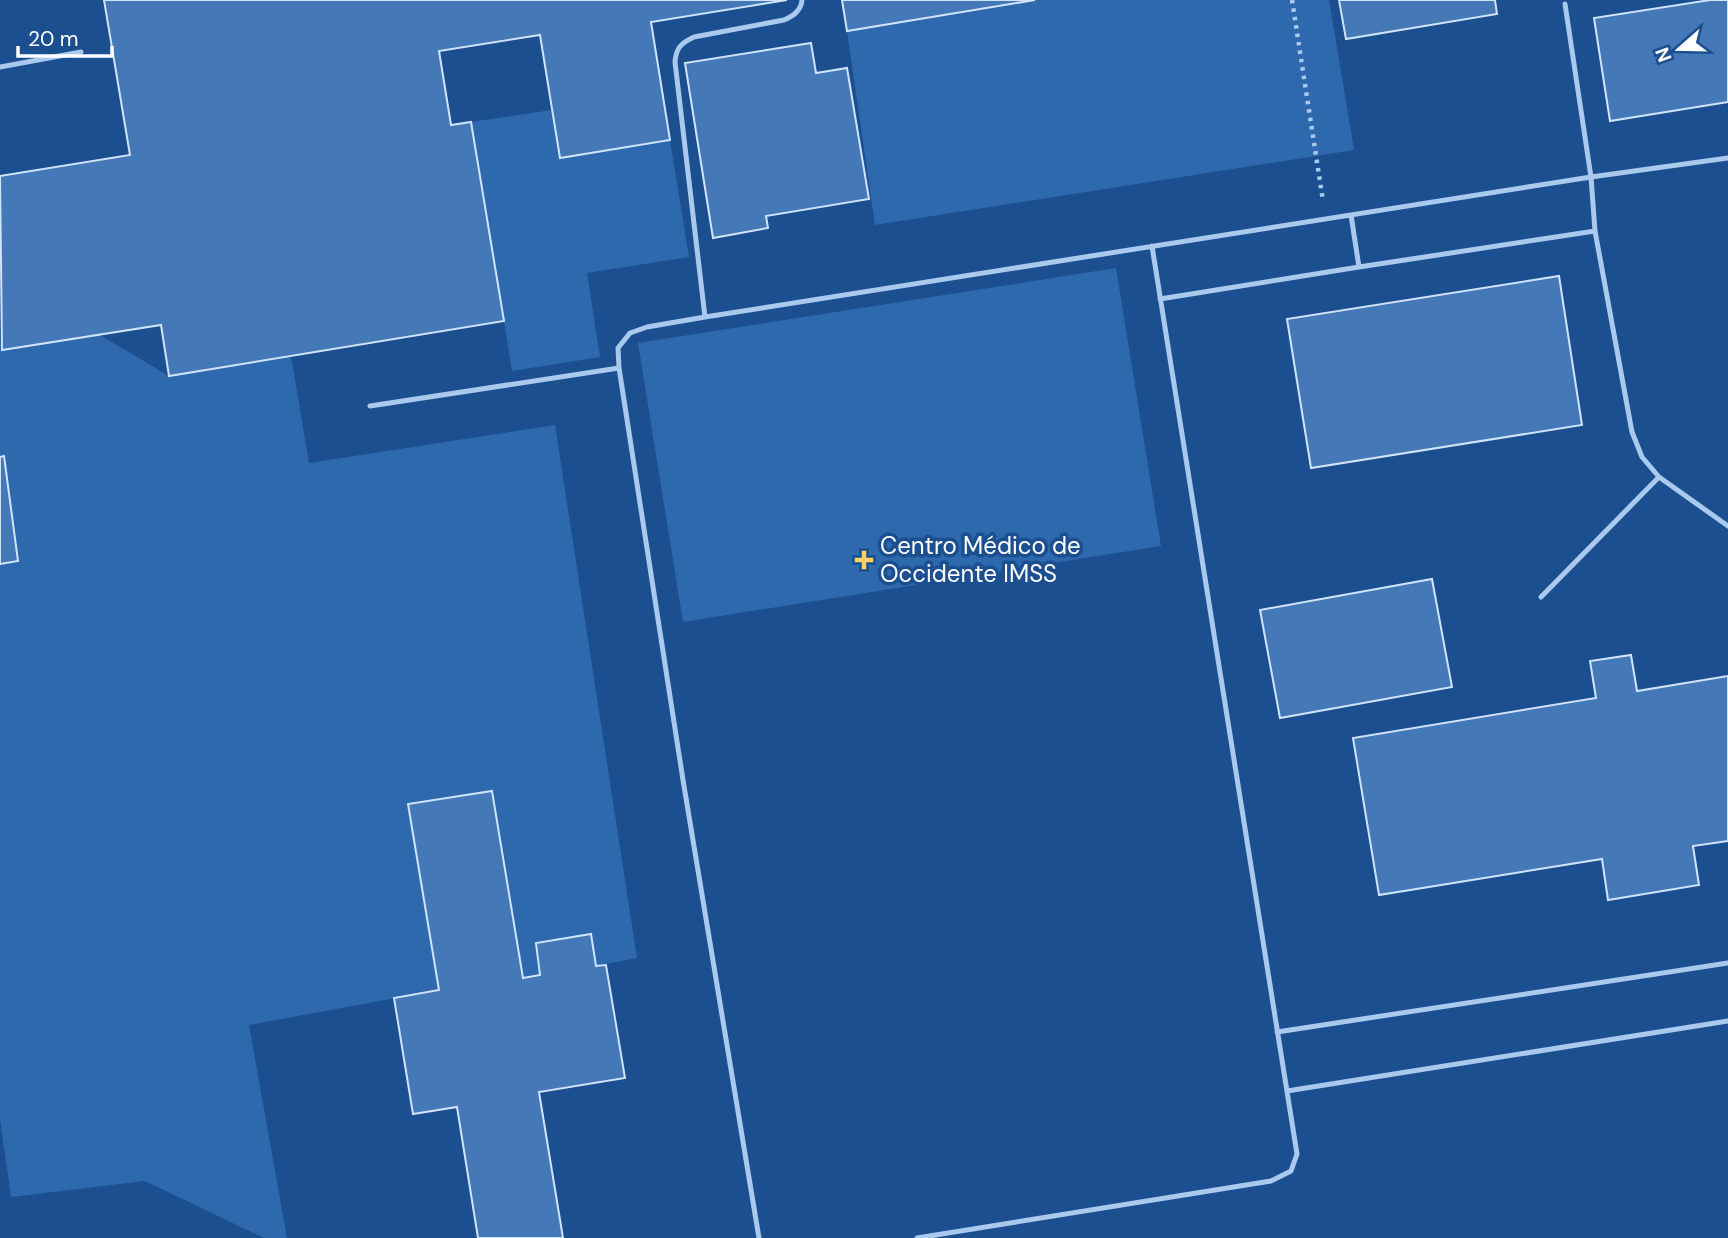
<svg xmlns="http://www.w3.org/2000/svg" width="1728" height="1238" viewBox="0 0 1728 1238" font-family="'DM Sans',sans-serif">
<rect width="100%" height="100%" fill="#1b4f8f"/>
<!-- green -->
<path fill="#2e69ad" d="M1035 0H1329L1354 150 875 225 847 31Z
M552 110 560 158 670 140 689 257 587 273 600 357 512 371 471 122Z
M1116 268 1161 546 683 622 638 343Z
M100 335 169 376 291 356 309 463 555 425 637 958 596 966 591 934 536 943 540 975 523 978 492 791 409 804 439 990 249 1025 287 1238H264L145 1181 11 1197 0 1120V564L18 560 4 457H0V339L2 350Z"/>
<!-- building -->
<path fill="#4478b7" stroke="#cfe3fa" stroke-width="2" d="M104 0H787L651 22 670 140 560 158 540 35 439 51 451 125 471 122 504 321 169 376 161 325 2 350 0 176 130 155Z
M842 0H1035L847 31Z
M1339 0H1495L1497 14 1346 39Z
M1710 0H1728V102L1610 121 1594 18Z
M811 43 816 73 847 68 869 199 766 216 768 228 713 238 685 63Z
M1559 276 1582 425 1311 468 1287 319Z
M4 456 18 561 0 564V457Z
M1432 579 1452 687 1280 718 1260 610Z
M1631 655 1637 691 1728 676V841L1693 846 1699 885 1608 900 1602 859 1379 895 1353 738 1596 698 1590 661Z
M492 791 523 978 540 975 536 943 591 934 596 966 606 965 625 1078 539 1092 563 1238H478L457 1107 413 1114 394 998 439 990 408 804Z"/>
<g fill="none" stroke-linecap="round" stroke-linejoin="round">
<!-- path -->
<path stroke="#a9c9ee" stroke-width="4.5" stroke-dasharray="3.5 5" stroke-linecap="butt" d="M1292 0 1323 201"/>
<!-- lane -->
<path stroke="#a9c9ee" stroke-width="5" d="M1565 4 1591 177 1595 231 1632 432 1642 457 1659 477 1728 526
M0 67 81 52
M1351 215 1359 267 1595 231
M1160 299 1359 267
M705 317 675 62C676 48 681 43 694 37L784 20C793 16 801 11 802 0
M370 406 619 368
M1541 597 1659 477
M1277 1032 1728 963
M1287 1091 1728 1021
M759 1238 683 780 619 368 618 348 630 333 647 327 705 317 1591 177 1728 158
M917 1238 1271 1181 1291 1171 1297 1154 1152 246"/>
</g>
<!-- markers -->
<path fill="#ffd166" stroke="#1b4f8f" stroke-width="2.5" d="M860.5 549.5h7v7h7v7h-7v7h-7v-7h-7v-7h7z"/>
<g text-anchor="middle" stroke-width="7" stroke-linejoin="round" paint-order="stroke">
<!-- poi labels -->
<g font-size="24" fill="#fff" stroke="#1b4f8f" text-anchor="start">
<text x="880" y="554">Centro Médico de<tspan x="880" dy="28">Occidente IMSS</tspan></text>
</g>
</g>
<!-- north arrow -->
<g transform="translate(1679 49) rotate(250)" stroke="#1b4f8f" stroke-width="5" paint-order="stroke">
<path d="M0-5L12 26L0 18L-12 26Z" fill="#ffffff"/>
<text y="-10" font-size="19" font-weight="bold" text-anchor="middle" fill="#ffffff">N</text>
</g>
<!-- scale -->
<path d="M18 46v10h94v-10" fill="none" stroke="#ffffff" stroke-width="3.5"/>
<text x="28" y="46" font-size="21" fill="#ffffff" stroke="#1b4f8f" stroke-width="5" paint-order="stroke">20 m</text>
</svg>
